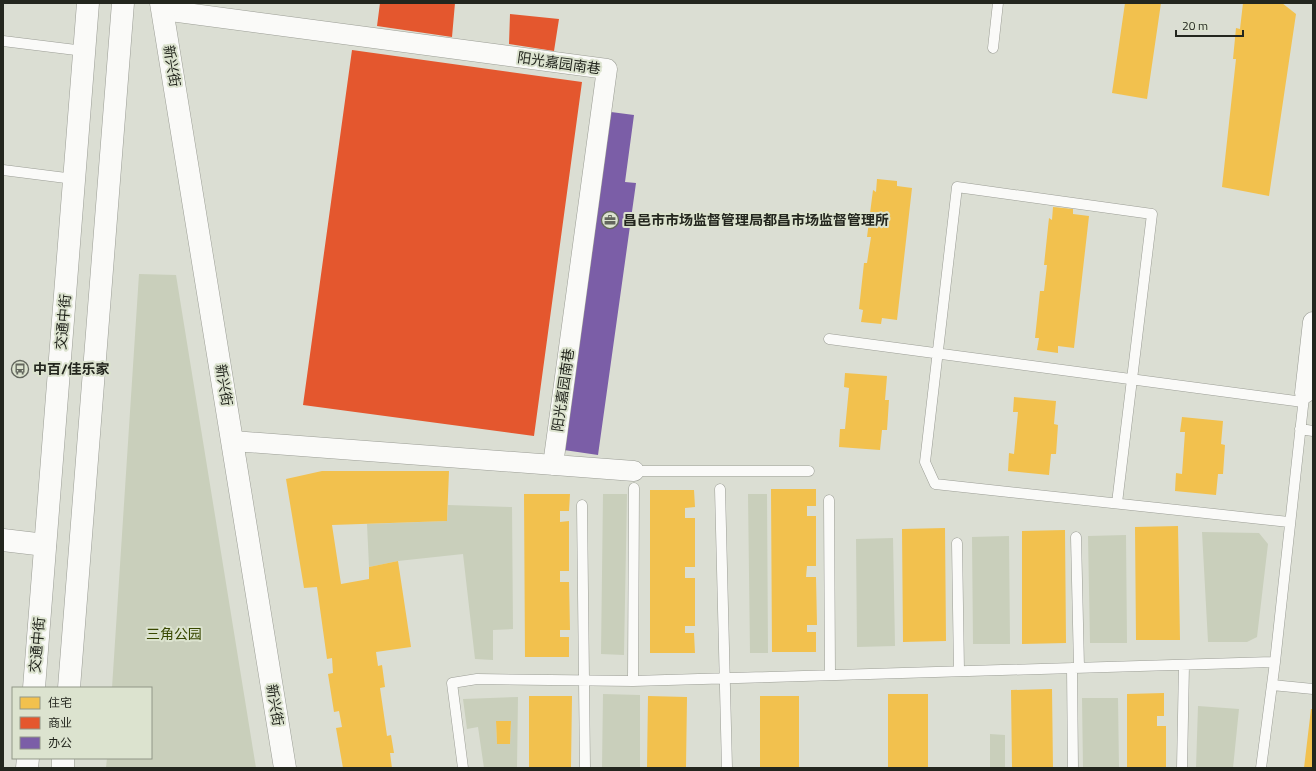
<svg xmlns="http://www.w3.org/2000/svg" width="1316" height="771" viewBox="0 0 1316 771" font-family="'Titillium Web','Noto Sans SC',sans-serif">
<rect width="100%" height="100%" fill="#dbded3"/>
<!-- green -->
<path fill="#c9cfbb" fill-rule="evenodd" d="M139 274 176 275 256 768H106L107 758H151V688H112Z
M603 494H627L624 655 601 654Z
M748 494H767L768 653H750Z
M448 505 512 507 513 629 493 630V660L475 659 463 554 398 561 369 567 367 524 447 521Z
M1202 532 1259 533 1268 544 1257 637 1247 642H1208Z
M1126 535 1127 643H1090L1088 536Z
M1009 536 1010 644H973L972 537Z
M893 538 895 646 857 647 856 539Z
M603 694 640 695V768H602Z
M518 697 517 768H484L478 727 467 729 463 699ZM496 721H511L510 744H497Z
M1082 698H1118L1119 768H1083Z
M1198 706 1239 709 1233 768H1196Z
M990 734 1005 735V768H990Z"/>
<!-- homes -->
<path fill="#f2c14e" d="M1125 3H1161L1147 99 1112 93Z
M1243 3H1282L1296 14 1269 196 1222 187 1236 59H1233L1236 28 1240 29Z
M877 179 897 181V186L912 188 897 320 882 318 881 324 861 322 863 310 859 309 864 263H867L871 237H867L873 190 876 192Z
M1053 207 1073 209V214L1089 216 1074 348 1058 346V353L1037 350 1039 338H1035L1040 291H1044L1047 265H1044L1049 218 1052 220Z
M845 373 887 376 885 400H889L887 430H882L880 450 839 447 840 429H845L849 388 844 387Z
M1014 397 1056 401 1054 424 1058 425 1056 454H1051L1049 475 1008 471 1009 453 1014 454 1018 412H1013Z
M1182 417 1223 421 1221 444 1225 445 1223 474H1218L1216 495 1175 491 1176 473 1182 474 1185 432H1180Z
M322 471H449L447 521 332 525 341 584 369 579V567L398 561 411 647 376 652 378 666 382 665 385 687 380 688 387 736 391 735 394 753H390L392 768H343L336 728 342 727 339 711 334 712 328 674 333 673 332 658 327 659 317 587 304 588 286 479Z
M771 489H816V506H807V516H816V566H807L806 577H816L817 625H807V632H816V652H772Z
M650 490H694L695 507 685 508V518H695V567H685V578H695V626H685V633H694L695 653H650Z
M524 494H570L569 511H560V522L569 521V571H560V582H569L570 630H560V637H569V657H525Z
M1178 526 1180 640H1136L1135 527Z
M945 528 946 641 903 642 902 529Z
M1065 530 1066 643 1022 644V531Z
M1052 689 1053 768H1012L1011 690Z
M1164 693V716H1157V726H1166V768H1127V694Z
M888 694H928V768H888Z
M529 696H572L571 768H529Z
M648 696 687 697 686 768H647Z
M760 696H799V768H760Z
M1311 709H1313V768H1304Z
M496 721H511L510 744H497Z"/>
<!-- shops -->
<path fill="#e4572e" d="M380 3H455L452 37 377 26Z
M510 14 559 19 554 51 509 44Z
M352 50 582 82 534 436 303 405Z"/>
<!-- offices -->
<path fill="#7b5ea7" d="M611 112 634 115 625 182 636 183 598 455 564 450Z"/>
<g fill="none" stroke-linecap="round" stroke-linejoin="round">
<!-- lane casing -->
<g stroke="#9b9d95" stroke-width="11">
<path id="lane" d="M3 41 84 51
M993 48 998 3
M3 170 74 179
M829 339 1303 402
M1300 429 1313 431
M634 471H809
M720 489 727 768
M829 500 830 675
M1117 503 1152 214 957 187 925 462 935 484 1289 522
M582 505 585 768
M1076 537 1079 667
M957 543 959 671
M1072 668 1073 768
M633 681 634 488
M1272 685 1313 689
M463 768 452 683 477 679 633 681 1275 662
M1182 768 1184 665
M1261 768 1275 662 1304 397"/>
</g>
<!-- street casing -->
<g stroke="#9b9d95" stroke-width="21">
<path id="street" d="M163 10 607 69 553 465
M1305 393 1313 322
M233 441 634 471"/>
</g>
<!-- secondary casing -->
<g stroke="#9b9d95" stroke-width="23">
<path id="secondary" d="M161 3 285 768
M3 540 45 545"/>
</g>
<!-- primary casing -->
<g stroke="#9b9d95" stroke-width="23">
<path id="primary" d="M34 688 88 3
M69 688 123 3
M27 768 28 758
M63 768V758"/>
</g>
<!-- lane -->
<use href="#lane" stroke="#fafaf8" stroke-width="10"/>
<!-- street -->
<use href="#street" stroke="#fafaf8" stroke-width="20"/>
<!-- secondary -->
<use href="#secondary" stroke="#fafaf8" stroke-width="22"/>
<!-- primary -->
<use href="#primary" stroke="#fafaf8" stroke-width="22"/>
</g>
<!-- icons -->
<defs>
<g id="office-ring" transform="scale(0.9)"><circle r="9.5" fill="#dce3cf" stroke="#63665d" stroke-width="1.5"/><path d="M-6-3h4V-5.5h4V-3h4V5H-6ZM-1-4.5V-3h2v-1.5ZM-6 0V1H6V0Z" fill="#63665d"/></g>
<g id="bus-ring" transform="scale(0.9)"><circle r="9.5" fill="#dce3cf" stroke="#63665d" stroke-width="1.5"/><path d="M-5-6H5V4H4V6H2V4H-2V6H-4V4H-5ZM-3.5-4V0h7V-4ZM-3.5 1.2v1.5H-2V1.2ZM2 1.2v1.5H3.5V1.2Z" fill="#63665d"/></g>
</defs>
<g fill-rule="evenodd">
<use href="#office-ring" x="610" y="220"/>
<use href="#bus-ring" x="20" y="369"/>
</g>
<g text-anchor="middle" stroke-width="4" stroke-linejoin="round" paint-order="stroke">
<!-- street labels -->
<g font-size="14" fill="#23261e" stroke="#dce3cf">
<text transform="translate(559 63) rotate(8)" y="5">阳光嘉园南巷</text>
<text transform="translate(172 66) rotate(81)" y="5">新兴街</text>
<text transform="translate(63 322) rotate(-85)" y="5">交通中街</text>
<text transform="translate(224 385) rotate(81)" y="5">新兴街</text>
<text transform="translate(563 390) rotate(-82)" y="5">阳光嘉园南巷</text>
<text transform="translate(37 645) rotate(-85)" y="5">交通中街</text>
<text transform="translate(275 705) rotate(81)" y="5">新兴街</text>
</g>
<!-- poi labels -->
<g font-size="14" font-weight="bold" fill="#23261e" stroke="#dce3cf" text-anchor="start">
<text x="623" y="225">昌邑市市场监督管理局都昌市场监督管理所</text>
<text x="33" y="374">中百/佳乐家</text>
</g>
<!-- park labels -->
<g font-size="14" fill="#394800" stroke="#dce3cf">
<text x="174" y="639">三角公园</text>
</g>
</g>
<!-- border -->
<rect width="1316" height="771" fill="none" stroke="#23261e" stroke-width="8"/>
<!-- legend -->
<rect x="12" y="687" width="140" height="72" fill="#dce3cf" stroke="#929788"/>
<rect x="20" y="697" width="20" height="12" fill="#f2c14e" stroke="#929788"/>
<text x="48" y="707" font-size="12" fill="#23261e">住宅</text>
<rect x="20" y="717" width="20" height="12" fill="#e4572e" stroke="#929788"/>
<text x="48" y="727" font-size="12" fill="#23261e">商业</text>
<rect x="20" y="737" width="20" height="12" fill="#7b5ea7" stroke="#929788"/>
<text x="48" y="747" font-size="12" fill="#23261e">办公</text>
<!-- scale -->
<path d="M1176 30v6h67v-6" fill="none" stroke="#23261e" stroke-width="2"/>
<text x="1182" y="30" font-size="12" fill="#23261e" stroke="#dce3cf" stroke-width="3" paint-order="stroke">20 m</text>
</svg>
